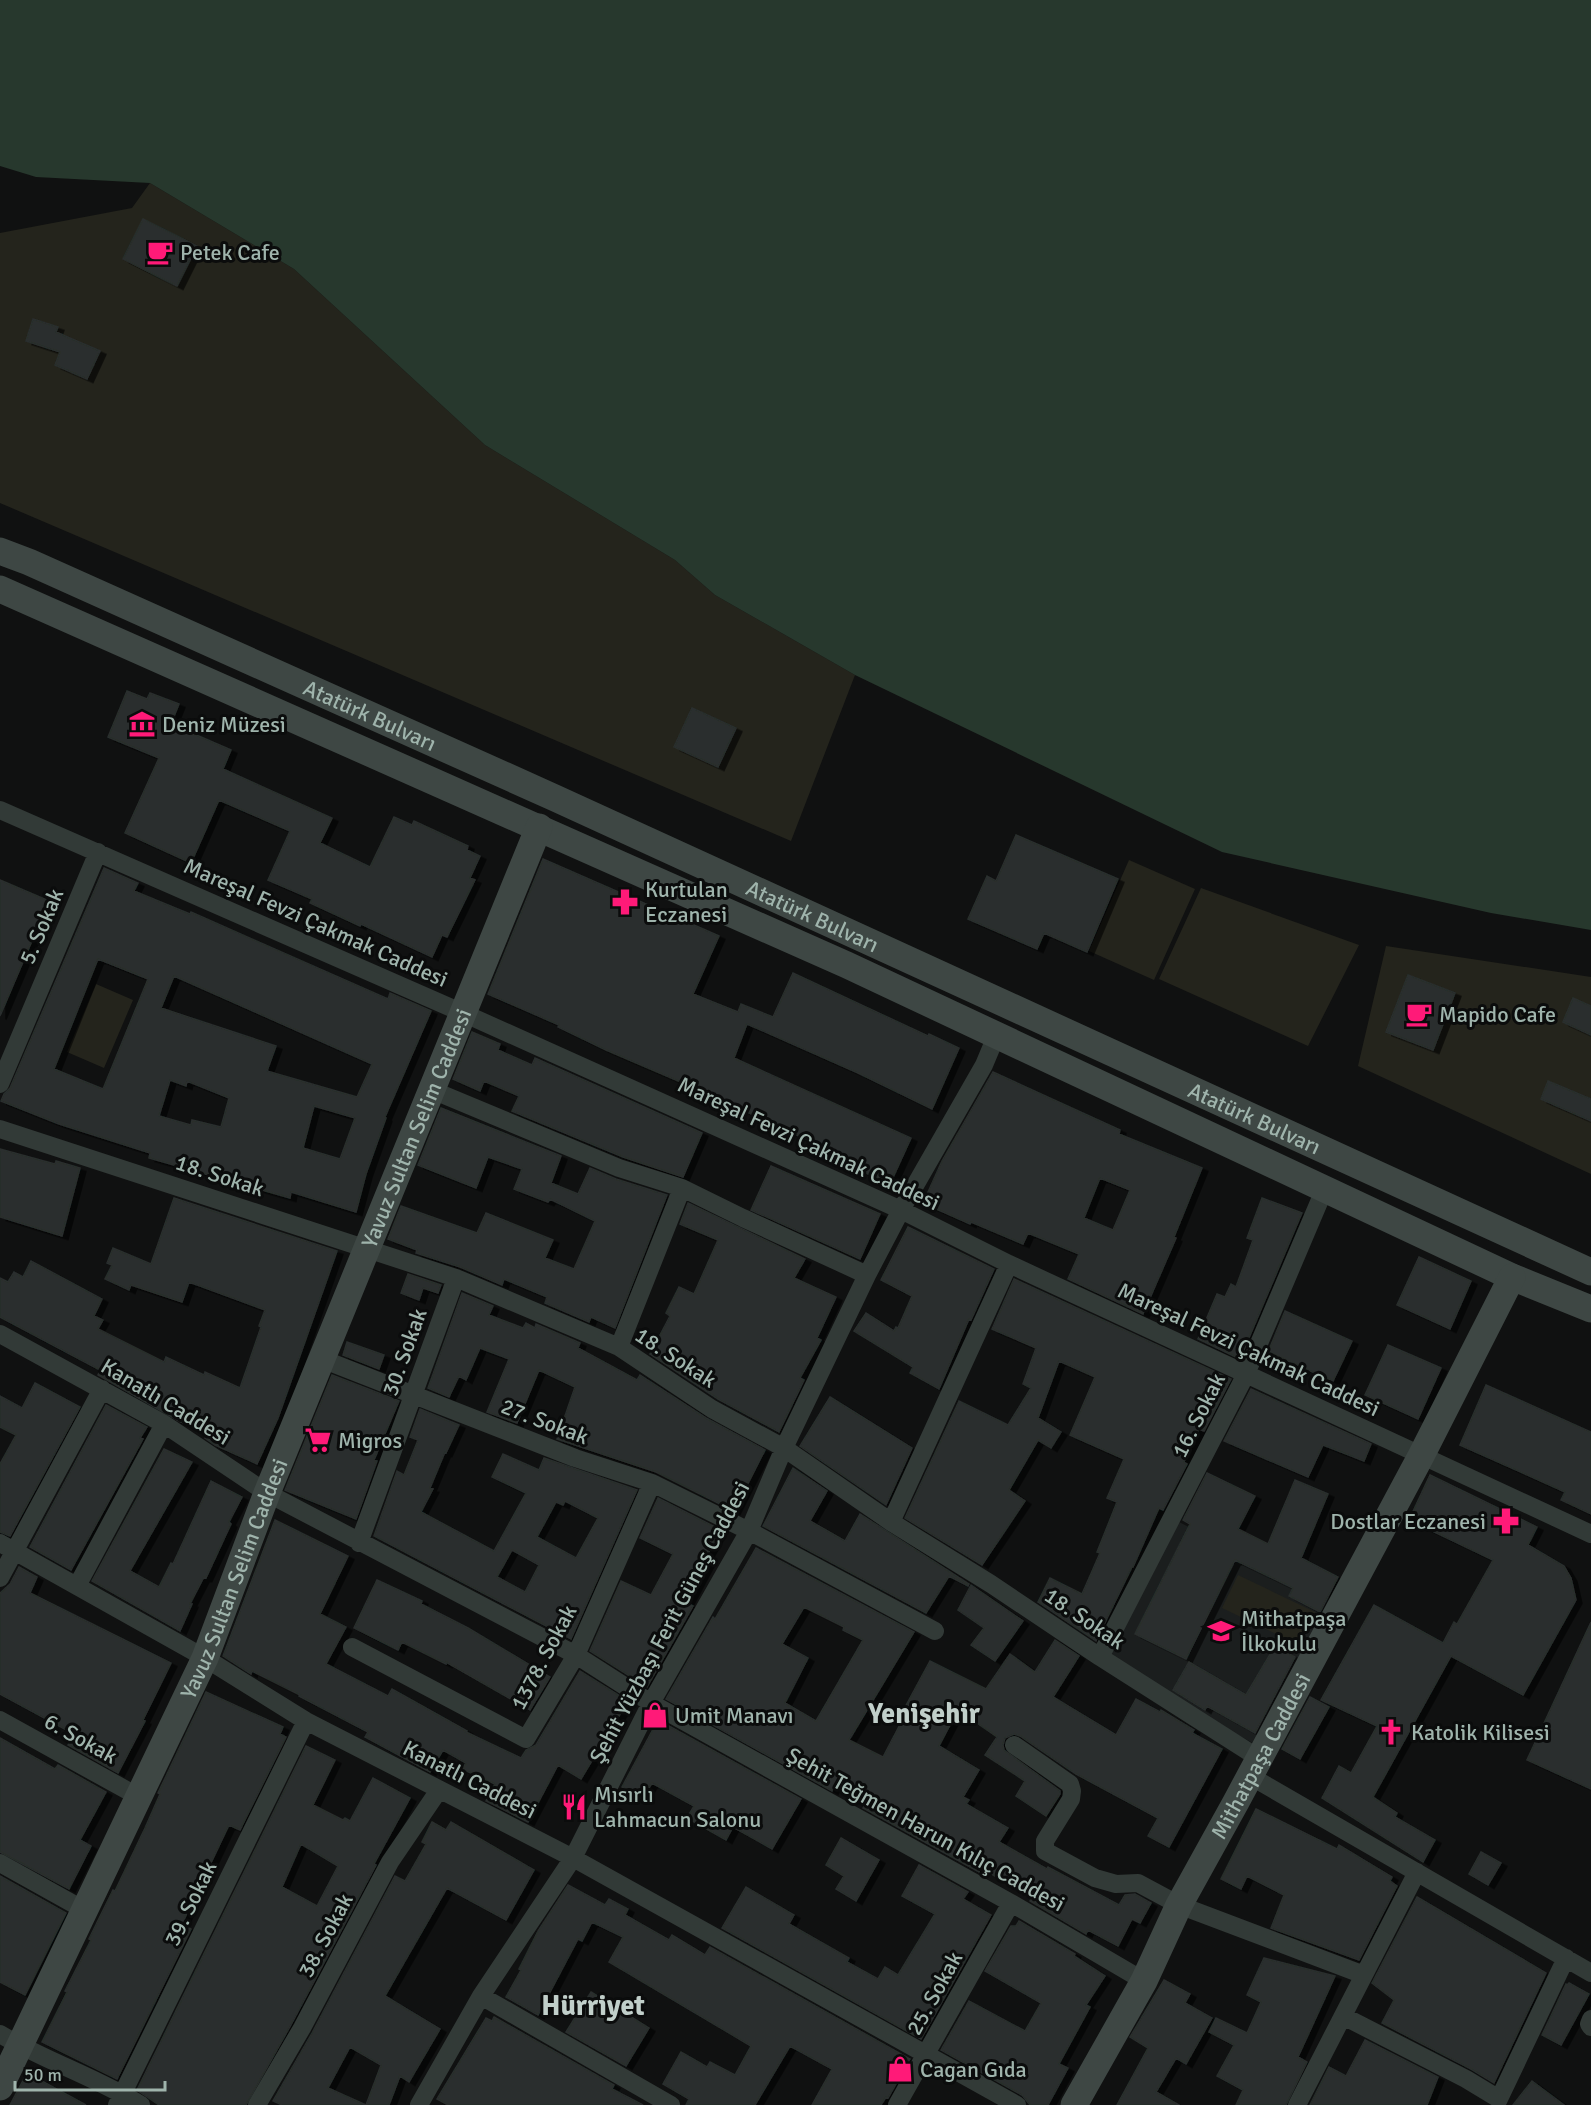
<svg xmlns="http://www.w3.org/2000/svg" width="1591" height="2105" viewBox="0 0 1591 2105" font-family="Signika,sans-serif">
<defs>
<filter id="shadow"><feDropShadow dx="6" dy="3.5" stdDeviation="0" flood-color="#0009"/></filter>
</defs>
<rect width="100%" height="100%" fill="#101111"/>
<!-- built -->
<path fill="#1b1e1e" d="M1179 1522 1338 1602 1260 1747 1103 1661Z"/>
<!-- green -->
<path fill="#24241c" d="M150 183 294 269 485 445 675 560 715 595 855 675 791 841 0 503V233L132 208Z
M1129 860 1195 889 1154 980 1089 951Z
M1201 888 1359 945 1308 1046 1159 979Z
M1386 946 1591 977V1174L1358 1066Z
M96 984 133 1000 104 1068 67 1052Z
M1238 1575 1315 1612 1299 1645 1222 1608Z"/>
<!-- water -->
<path fill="#27382d" d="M0 0H1591V930L1491 913 1222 852 855 675 715 595 675 560 485 445 294 269 150 183 36 177 0 166Z"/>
<!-- building -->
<path fill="#2a2e2d" stroke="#292e2d" stroke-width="1.5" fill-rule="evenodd" filter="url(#shadow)" d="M143 219 197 246 177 286 123 259Z
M33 319 58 327 56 332 100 351 87 379 55 365 60 352 26 341Z
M127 691 147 699 150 693 179 704 171 724 231 750 223 769 332 818 320 843 370 867 394 817 412 825 414 821 468 846 467 850 480 856 470 878 475 880 447 937 442 935 432 957 361 924 360 926 310 903 312 899 268 880 290 831 219 800 191 863 125 833 159 758 108 737Z
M692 708 736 728 718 767 674 747Z
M1016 835 1118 879 1087 952 1044 933 1037 949 968 919 987 876 996 881Z
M543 859 719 936 693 994 738 1012 741 1004 773 1017 793 973 928 1036 929 1034 959 1048 932 1109 858 1073 747 1024 734 1058 911 1138 890 1184 831 1157 833 1152 732 1105V1104L606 1050 558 1027 559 1025 488 994Z
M104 868 138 883 134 891 190 914 191 912 388 999 390 993 431 1011 385 1117 386 1118 366 1174 356 1212 291 1192 290 1198 149 1158 150 1153 59 1124 1 1101 4 1094 10 1088ZM98 959 148 979 103 1089 54 1069ZM174 976 372 1064 357 1097 267 1071 276 1046 161 1008ZM170 1080 186 1086 187 1081 229 1098 221 1127 192 1120 191 1125 159 1116ZM314 1106 355 1118 340 1159 303 1148Z
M0 880 49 901 0 1016Z
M1408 975 1455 993 1433 1050 1386 1032Z
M1573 998 1591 1006V1035L1563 1022Z
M472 1032 500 1044 498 1050 532 1065 535 1058 702 1133 683 1177 623 1157 512 1111 519 1096 484 1081 480 1091 453 1079Z
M993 1072 1120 1130 1119 1134 1202 1168 1174 1237 1176 1238 1143 1314 1068 1279 1079 1254 1028 1233 1023 1244 971 1222 970 1224 923 1203 942 1161ZM1100 1178 1130 1190 1113 1230 1084 1218Z
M1548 1081 1591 1099V1121L1541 1099Z
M441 1108 561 1156 551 1183 578 1194 590 1168 616 1179 667 1195 615 1328 591 1317 589 1322 545 1303 547 1297 504 1279 502 1285 460 1267 416 1253 417 1250 388 1239 401 1206 477 1233 486 1213 553 1240 545 1258 574 1269 595 1221 550 1199 548 1202 514 1189 522 1169 488 1157 476 1188 418 1165Z
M0 1149 55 1164 56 1161 80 1168 62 1236 0 1217Z
M771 1166 880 1214 860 1259 751 1210Z
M174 1198 337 1251 278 1418 257 1464 215 1445 205 1438 208 1434 179 1421 98 1375 100 1370 0 1317V1278L8 1282 14 1272 23 1277 31 1261 102 1299 94 1316 103 1320 98 1329 164 1362 166 1357 204 1375 205 1372 240 1388 261 1327 259 1326 265 1310 189 1282 182 1302 131 1285 129 1290 105 1279 112 1265 107 1263 113 1248 151 1264Z
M1262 1198 1302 1213 1240 1359 1198 1339 1217 1294 1225 1297 1231 1284 1236 1287 1253 1240 1247 1238Z
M688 1203 805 1259 794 1278 836 1297 817 1338 821 1340 800 1378 804 1380 779 1432 718 1399 650 1354 670 1316 666 1313 679 1287 694 1294 718 1240 680 1224Z
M908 1227 994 1269 971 1320 969 1319 939 1389 910 1373 913 1367 854 1331 866 1313 894 1331 896 1327 898 1328 912 1296 881 1280Z
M1419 1257 1471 1281 1450 1329 1397 1305Z
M408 1274 441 1285 438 1293 423 1288 419 1300 401 1293Z
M1014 1279 1231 1379 1204 1431 1199 1429 1184 1462 1187 1464 1163 1510 1159 1508 1155 1517 1133 1567H1132L1096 1641 1038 1602 1050 1578 1082 1594 1100 1553 1097 1552 1117 1502 1107 1498 1124 1459 1070 1435 1095 1377 1059 1361 1038 1418 1061 1432 1051 1448 1038 1440 1009 1490 1025 1501 982 1565 905 1518 959 1401 1008 1425 1031 1388 1023 1384 1036 1348 992 1329Z
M462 1293 493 1306 489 1315 523 1328 526 1323 535 1328 536 1324 580 1343 578 1348 637 1380 640 1375 706 1418 765 1450 734 1511 656 1472 557 1439 575 1387 539 1370 517 1423 487 1412 509 1359 480 1348 466 1380 459 1376 449 1397 428 1388Z
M1285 1311 1352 1341 1333 1381 1268 1352Z
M347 1342 384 1355 379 1369 343 1355Z
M1388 1345 1441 1368 1418 1419 1365 1395Z
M332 1375 399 1401 374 1460 377 1461 356 1519 285 1490Z
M35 1383 80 1407 10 1536 0 1532V1464L16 1435 0 1427V1396L22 1408Z
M1486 1385 1591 1432V1514L1561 1500 1565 1492 1460 1445Z
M1251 1389 1371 1444 1364 1461 1323 1445 1308 1477 1224 1441Z
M830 1397 912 1448 886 1505 800 1446Z
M106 1405 147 1427 140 1438 143 1439 71 1570 30 1547Z
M420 1409 459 1425 446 1453 445 1452 430 1488 433 1489 421 1512 494 1551 526 1493 492 1477 503 1454 539 1470 544 1458 637 1490 571 1639 374 1536 397 1471 404 1475 418 1440 410 1437ZM565 1501 598 1518 576 1558 537 1537 556 1502 563 1505ZM512 1550 539 1565 525 1592 497 1577Z
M164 1449 192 1462 130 1571 159 1587 171 1563 173 1564 211 1481 242 1497 229 1522 231 1524 206 1578 204 1577 190 1604H192L180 1631 92 1581Z
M793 1468 827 1491 810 1521 845 1541 860 1514 969 1584 968 1586 949 1576 926 1613 763 1526Z
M1207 1473 1255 1496 1238 1529 1268 1544 1295 1480 1328 1494 1301 1558 1338 1577 1320 1612 1289 1596 1293 1588 1235 1560 1186 1659 1135 1634 1190 1524 1183 1520Z
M1430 1475 1537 1527 1528 1545 1564 1566 1571 1578 1576 1600 1523 1695 1451 1656 1373 1797 1397 1813 1395 1817 1435 1840 1423 1862 1322 1798 1339 1766 1351 1773 1377 1726 1321 1700 1374 1605 1443 1643 1454 1622 1457 1624 1493 1560 1409 1520Z
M658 1498 721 1530 704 1561 708 1563 687 1603 693 1606 647 1687 590 1651 621 1581 651 1595 673 1554 640 1538Z
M275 1520 348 1556 320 1614 346 1627 326 1664 388 1696 392 1689 467 1731 466 1732 521 1758 526 1750 536 1745 580 1671 628 1701 581 1779 558 1765 528 1822 486 1801 495 1784 462 1769 466 1763 443 1750 430 1772 365 1737 368 1732 299 1696 300 1695 252 1671 251 1674 223 1656Z
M756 1548 914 1632 849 1740 883 1757 906 1713 903 1711 930 1661 986 1689 1010 1654 1035 1672 1055 1640 1079 1656 1053 1697 1116 1735 1136 1699 1160 1712 1161 1710 1194 1730 1192 1733 1222 1749 1169 1847 1148 1836 1158 1818 1076 1774 1020 1736 1014 1734 1005 1738 1003 1745 1004 1750 1060 1791V1794L1046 1816 1016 1796 1025 1781 985 1755 997 1737 958 1710 939 1746 979 1770 963 1797 969 1800 966 1804 1008 1828 999 1842 1047 1869 1048 1867 1119 1905 1125 1895 1135 1894 1151 1903 1140 1923 1132 1919 1118 1946 1088 1930 1086 1934 1030 1901 1032 1897 981 1868 979 1872 863 1808 866 1803 834 1787 832 1791 666 1699 713 1617 715 1619ZM804 1607 844 1627 843 1630 863 1640 816 1721 785 1703 808 1658 782 1644Z
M19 1567 37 1577 30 1593 171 1663 143 1720 145 1721 118 1773 68 1745 74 1734 0 1694V1593L10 1584Z
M377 1580 422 1601 421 1604 468 1628 550 1677 530 1710 446 1662V1664L402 1642 398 1650 354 1628Z
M971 1585 1023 1621 995 1661 971 1645 984 1628 958 1610Z
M1591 1622V1789L1527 1760Z
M1275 1646 1295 1657 1255 1733 1207 1706 1205 1710 1173 1690 1189 1662 1246 1695Z
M206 1692 283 1727 280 1734 286 1737 240 1830 229 1825 182 1924 191 1929 117 2079 42 2042 67 1992 65 1991 91 1940 89 1939 113 1890 115 1891 145 1828 160 1794 158 1793Z
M1310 1697 1329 1707 1300 1759 1282 1749Z
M658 1720 801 1799 772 1849 733 1827 726 1840 687 1818 694 1806 652 1783 642 1799 622 1787Z
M0 1738 55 1769 58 1765 106 1792 80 1840 91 1846 69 1889 0 1852Z
M306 1746 335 1760 313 1805 343 1820 345 1818 350 1821 373 1778 410 1798 374 1864 376 1865 292 2023 246 2105H159L137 2090ZM301 1844 338 1866 317 1906 282 1887Z
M1256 1809 1337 1849 1339 1845 1392 1877 1390 1881 1397 1886 1359 1960 1271 1928 1284 1895 1247 1876 1241 1889 1221 1879Z
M432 1822 446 1830 451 1822 534 1870 506 1920 447 1888 385 1996 440 2029 409 2082 400 2076 389 2105H282L273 2101 312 2033 395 1876 405 1881 426 1844 422 1842ZM350 2047 381 2065 366 2105 328 2088Z
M841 1838 879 1860 856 1901 836 1889 844 1876 826 1865Z
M1481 1852 1501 1863 1488 1885 1469 1874Z
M919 1865 968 1892 963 1899 991 1915 921 2039 722 1928 746 1887 794 1915 789 1924 849 1958 847 1962 878 1979 885 1967 898 1975 935 1914 902 1896Z
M0 1876 66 1913 25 1995 0 1982Z
M568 1885 605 1905 609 1899 628 1909 625 1915 669 1940 672 1935 705 1955 710 1947 910 2059 888 2098 886 2097 881 2105H812L832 2069 790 2046 755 2105H686L689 2099 663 2084 681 2052 707 2067 710 2062 735 2075 751 2046 609 1962 623 1937 592 1922 582 1941 578 1939 538 2015 506 1997 521 1970 519 1969 538 1931Z
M1417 1897 1546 1973 1494 2083 1471 2069 1382 2023 1394 2000 1372 1983Z
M1019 1921 1075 1954 1074 1956 1105 1976 1086 2005 1090 2007 1059 2064 1068 2068 1048 2105H1030L1022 2095 941 2050 969 2001 1025 2031 1041 2003 985 1971 1011 1926H1016Z
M1264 1958 1335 1976 1298 2057 1307 2062 1286 2105H1236L1243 2090 1217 2076 1234 2045 1209 2032 1216 2018 1247 2033 1261 2002 1247 1995Z
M1164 1980 1190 1994 1185 2003 1212 2018 1186 2064 1176 2058 1156 2092 1179 2105H1117L1148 2048 1130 2037Z
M1569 1983 1589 1994 1561 2045 1542 2035 1566 1984 1567 1985Z
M591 1992 649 2028 626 2066 566 2032Z
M494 2017 614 2085 612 2089 643 2105H448L437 2099 486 2018 492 2021Z
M1365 2040 1438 2077 1427 2105H1310L1329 2067 1346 2076Z
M27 2073 86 2105H10Z
M1532 2081 1564 2105H1513Z"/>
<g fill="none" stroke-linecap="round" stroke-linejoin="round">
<!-- street -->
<path stroke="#323a37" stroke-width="18" d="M0 810 463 1013 901 1210 1009 1264 1591 1534
M0 1084 98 852
M432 1090 619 1168 682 1188 743 1218 867 1275
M0 1129 456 1278 619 1347 712 1409 784 1448 891 1522 991 1584 1100 1657 1260 1759
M0 1334 164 1424 267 1493 576 1655 651 1703 1011 1903 1144 1981
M619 1347 682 1188
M322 1359 575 1458 652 1483 749 1531 935 1631
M891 1522 1009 1264
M0 1543 205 1658 306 1721 573 1858 1017 2105
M359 1543 456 1278
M0 1578 102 1389
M77 1586 164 1424
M352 1647 526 1739 576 1655 652 1483
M1100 1657 1246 1374 1325 1188
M0 1720 139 1797
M1014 1745 1070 1784 1072 1791 1071 1799 1045 1841V1851L1095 1878 1116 1884 1138 1883 1179 1905 1364 1975
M1250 1776 1591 1973
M0 1863 86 1911
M481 1996 671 2105
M1343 2016 1466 2079 1499 2099 1566 1958
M1591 2019 1589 2024 1591 2027
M0 2034C45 2061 96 2077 141 2105
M117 2105 306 1721
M257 2105 302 2028 390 1862 439 1790
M419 2105 481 1996 573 1858 651 1703 749 1531 784 1448 867 1275 901 1210 984 1065 997 1034
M897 2105 1011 1903
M1297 2105 1417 1872"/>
<!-- secondary -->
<g stroke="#3e4744" stroke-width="27">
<path id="s1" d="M0 551 29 562 555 798 1591 1272"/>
<path d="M0 589 847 965 1512 1277 1591 1309"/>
<path id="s2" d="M0 2087 205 1658 267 1493 539 827"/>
<path id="s3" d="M1074 2105 1144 1981 1179 1905 1236 1802 1421 1456 1512 1277"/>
</g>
</g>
<!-- icons -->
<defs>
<g id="cafe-bare" transform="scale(2.07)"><path d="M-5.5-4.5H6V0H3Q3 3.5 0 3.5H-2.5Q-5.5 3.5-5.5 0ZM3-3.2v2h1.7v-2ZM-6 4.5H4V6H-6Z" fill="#ff1a78" stroke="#0b0c0c" stroke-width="2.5" paint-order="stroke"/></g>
<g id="museum-bare" transform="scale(2.07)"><path d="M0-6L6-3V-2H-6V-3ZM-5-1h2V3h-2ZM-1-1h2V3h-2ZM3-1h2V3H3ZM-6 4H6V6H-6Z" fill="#ff1a78" stroke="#0b0c0c" stroke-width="2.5" paint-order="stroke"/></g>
<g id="pharmacy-bare" transform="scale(2.07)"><path d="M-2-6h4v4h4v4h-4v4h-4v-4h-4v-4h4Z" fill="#ff1a78" stroke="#0b0c0c" stroke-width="2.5" paint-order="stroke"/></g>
<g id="supermarket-bare" transform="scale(2.07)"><path d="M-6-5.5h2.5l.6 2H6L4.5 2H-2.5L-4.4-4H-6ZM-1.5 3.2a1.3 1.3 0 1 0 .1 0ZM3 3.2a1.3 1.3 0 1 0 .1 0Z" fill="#ff1a78" stroke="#0b0c0c" stroke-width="2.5" paint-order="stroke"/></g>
<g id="school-bare" transform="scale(2.07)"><path d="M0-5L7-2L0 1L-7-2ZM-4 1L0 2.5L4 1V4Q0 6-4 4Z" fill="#ff1a78" stroke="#0b0c0c" stroke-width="2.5" paint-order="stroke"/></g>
<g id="shop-bare" transform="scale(2.07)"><path d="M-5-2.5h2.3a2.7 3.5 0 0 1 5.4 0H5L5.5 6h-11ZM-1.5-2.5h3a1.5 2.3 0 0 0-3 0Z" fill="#ff1a78" stroke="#0b0c0c" stroke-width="2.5" paint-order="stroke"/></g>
<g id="church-bare" transform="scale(2.07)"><path d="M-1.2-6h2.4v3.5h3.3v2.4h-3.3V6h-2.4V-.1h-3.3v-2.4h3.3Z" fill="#ff1a78" stroke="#0b0c0c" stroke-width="2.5" paint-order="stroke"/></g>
<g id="restaurant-bare" transform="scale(2.07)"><path d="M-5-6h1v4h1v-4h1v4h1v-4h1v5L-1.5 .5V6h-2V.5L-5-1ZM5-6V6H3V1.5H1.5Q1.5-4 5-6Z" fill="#ff1a78" stroke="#0b0c0c" stroke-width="2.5" paint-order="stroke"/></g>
</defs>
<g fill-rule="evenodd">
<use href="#cafe-bare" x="160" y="252"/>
<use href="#museum-bare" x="142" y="724"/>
<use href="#pharmacy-bare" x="625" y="902"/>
<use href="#cafe-bare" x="1419" y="1014"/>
<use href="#supermarket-bare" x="318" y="1440"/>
<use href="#pharmacy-bare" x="1506" y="1521"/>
<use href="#school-bare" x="1221" y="1631"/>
<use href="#shop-bare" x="655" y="1715"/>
<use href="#church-bare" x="1391" y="1732"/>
<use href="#restaurant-bare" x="574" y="1807"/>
<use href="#shop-bare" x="900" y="2069"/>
</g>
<g text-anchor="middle" stroke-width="6" stroke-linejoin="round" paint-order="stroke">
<!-- poi labels -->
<g font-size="22" fill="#9fb4ac" stroke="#0b0c0c" text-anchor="start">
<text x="180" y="260">Petek Cafe</text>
<text x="162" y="732">Deniz Müzesi</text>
<text x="645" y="897">Kurtulan<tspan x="645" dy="25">Eczanesi</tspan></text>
<text x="1439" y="1022">Mapido Cafe</text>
<text x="338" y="1448">Migros</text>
<text x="1486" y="1529" text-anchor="end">Dostlar Eczanesi</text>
<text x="1241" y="1626">Mithatpaşa<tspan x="1241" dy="25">İlkokulu</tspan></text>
<text x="675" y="1723">Umit Manavı</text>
<text x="1411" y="1740">Katolik Kilisesi</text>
<text x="594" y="1802">Mısırlı<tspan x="594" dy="25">Lahmacun Salonu</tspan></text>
<text x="920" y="2077">Cagan Gıda</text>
</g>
<!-- street labels -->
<g font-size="22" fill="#9fb4ac" stroke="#0b0c0c">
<text dy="8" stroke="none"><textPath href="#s1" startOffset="405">Atatürk Bulvarı</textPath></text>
<text dy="8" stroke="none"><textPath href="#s1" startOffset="891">Atatürk Bulvarı</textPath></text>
<text transform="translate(316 922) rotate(24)" y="8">Mareşal Fevzi Çakmak Caddesi</text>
<text transform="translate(41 926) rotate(-67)" y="8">5. Sokak</text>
<text dy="8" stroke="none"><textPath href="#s1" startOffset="1377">Atatürk Bulvarı</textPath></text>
<text dy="8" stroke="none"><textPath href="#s2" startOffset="1046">Yavuz Sultan Selim Caddesi</textPath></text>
<text transform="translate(809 1143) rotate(25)" y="8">Mareşal Fevzi Çakmak Caddesi</text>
<text transform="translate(220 1175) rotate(18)" y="8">18. Sokak</text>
<text transform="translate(1249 1349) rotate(25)" y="8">Mareşal Fevzi Çakmak Caddesi</text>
<text transform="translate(404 1352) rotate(-70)" y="8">30. Sokak</text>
<text transform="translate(676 1357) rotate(33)" y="8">18. Sokak</text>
<text transform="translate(166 1401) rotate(31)" y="8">Kanatlı Caddesi</text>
<text transform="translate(1198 1415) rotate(-63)" y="8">16. Sokak</text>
<text transform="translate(545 1421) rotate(21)" y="8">27. Sokak</text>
<text dy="8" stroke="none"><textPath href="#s2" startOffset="560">Yavuz Sultan Selim Caddesi</textPath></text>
<text transform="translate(1085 1618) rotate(34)" y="8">18. Sokak</text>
<text transform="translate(669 1622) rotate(-62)" y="8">Şehit Yüzbaşı Ferit Güneş Caddesi</text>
<text transform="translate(543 1657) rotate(-62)" y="8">1378. Sokak</text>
<text transform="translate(81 1738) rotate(29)" y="8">6. Sokak</text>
<text dy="8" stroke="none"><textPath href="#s3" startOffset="396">Mithatpaşa Caddesi</textPath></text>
<text transform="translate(470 1779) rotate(27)" y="8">Kanatlı Caddesi</text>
<text transform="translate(926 1829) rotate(29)" y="8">Şehit Teğmen Harun Kılıç Caddesi</text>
<text transform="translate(190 1903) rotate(-64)" y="8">39. Sokak</text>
<text transform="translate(325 1935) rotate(-62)" y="8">38. Sokak</text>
<text transform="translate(934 1993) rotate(-61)" y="8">25. Sokak</text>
</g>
<!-- district labels -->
<g font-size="28" font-weight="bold" fill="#c1cfca" stroke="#0b0c0c">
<text x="924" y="1723">Yenişehir</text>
<text x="593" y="2015">Hürriyet</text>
</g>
</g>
<!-- scale -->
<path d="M15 2081v9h150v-9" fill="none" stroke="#9fb4ac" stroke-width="3"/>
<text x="24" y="2081" font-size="18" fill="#9fb4ac" stroke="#0b0c0c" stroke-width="4.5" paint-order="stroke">50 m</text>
</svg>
